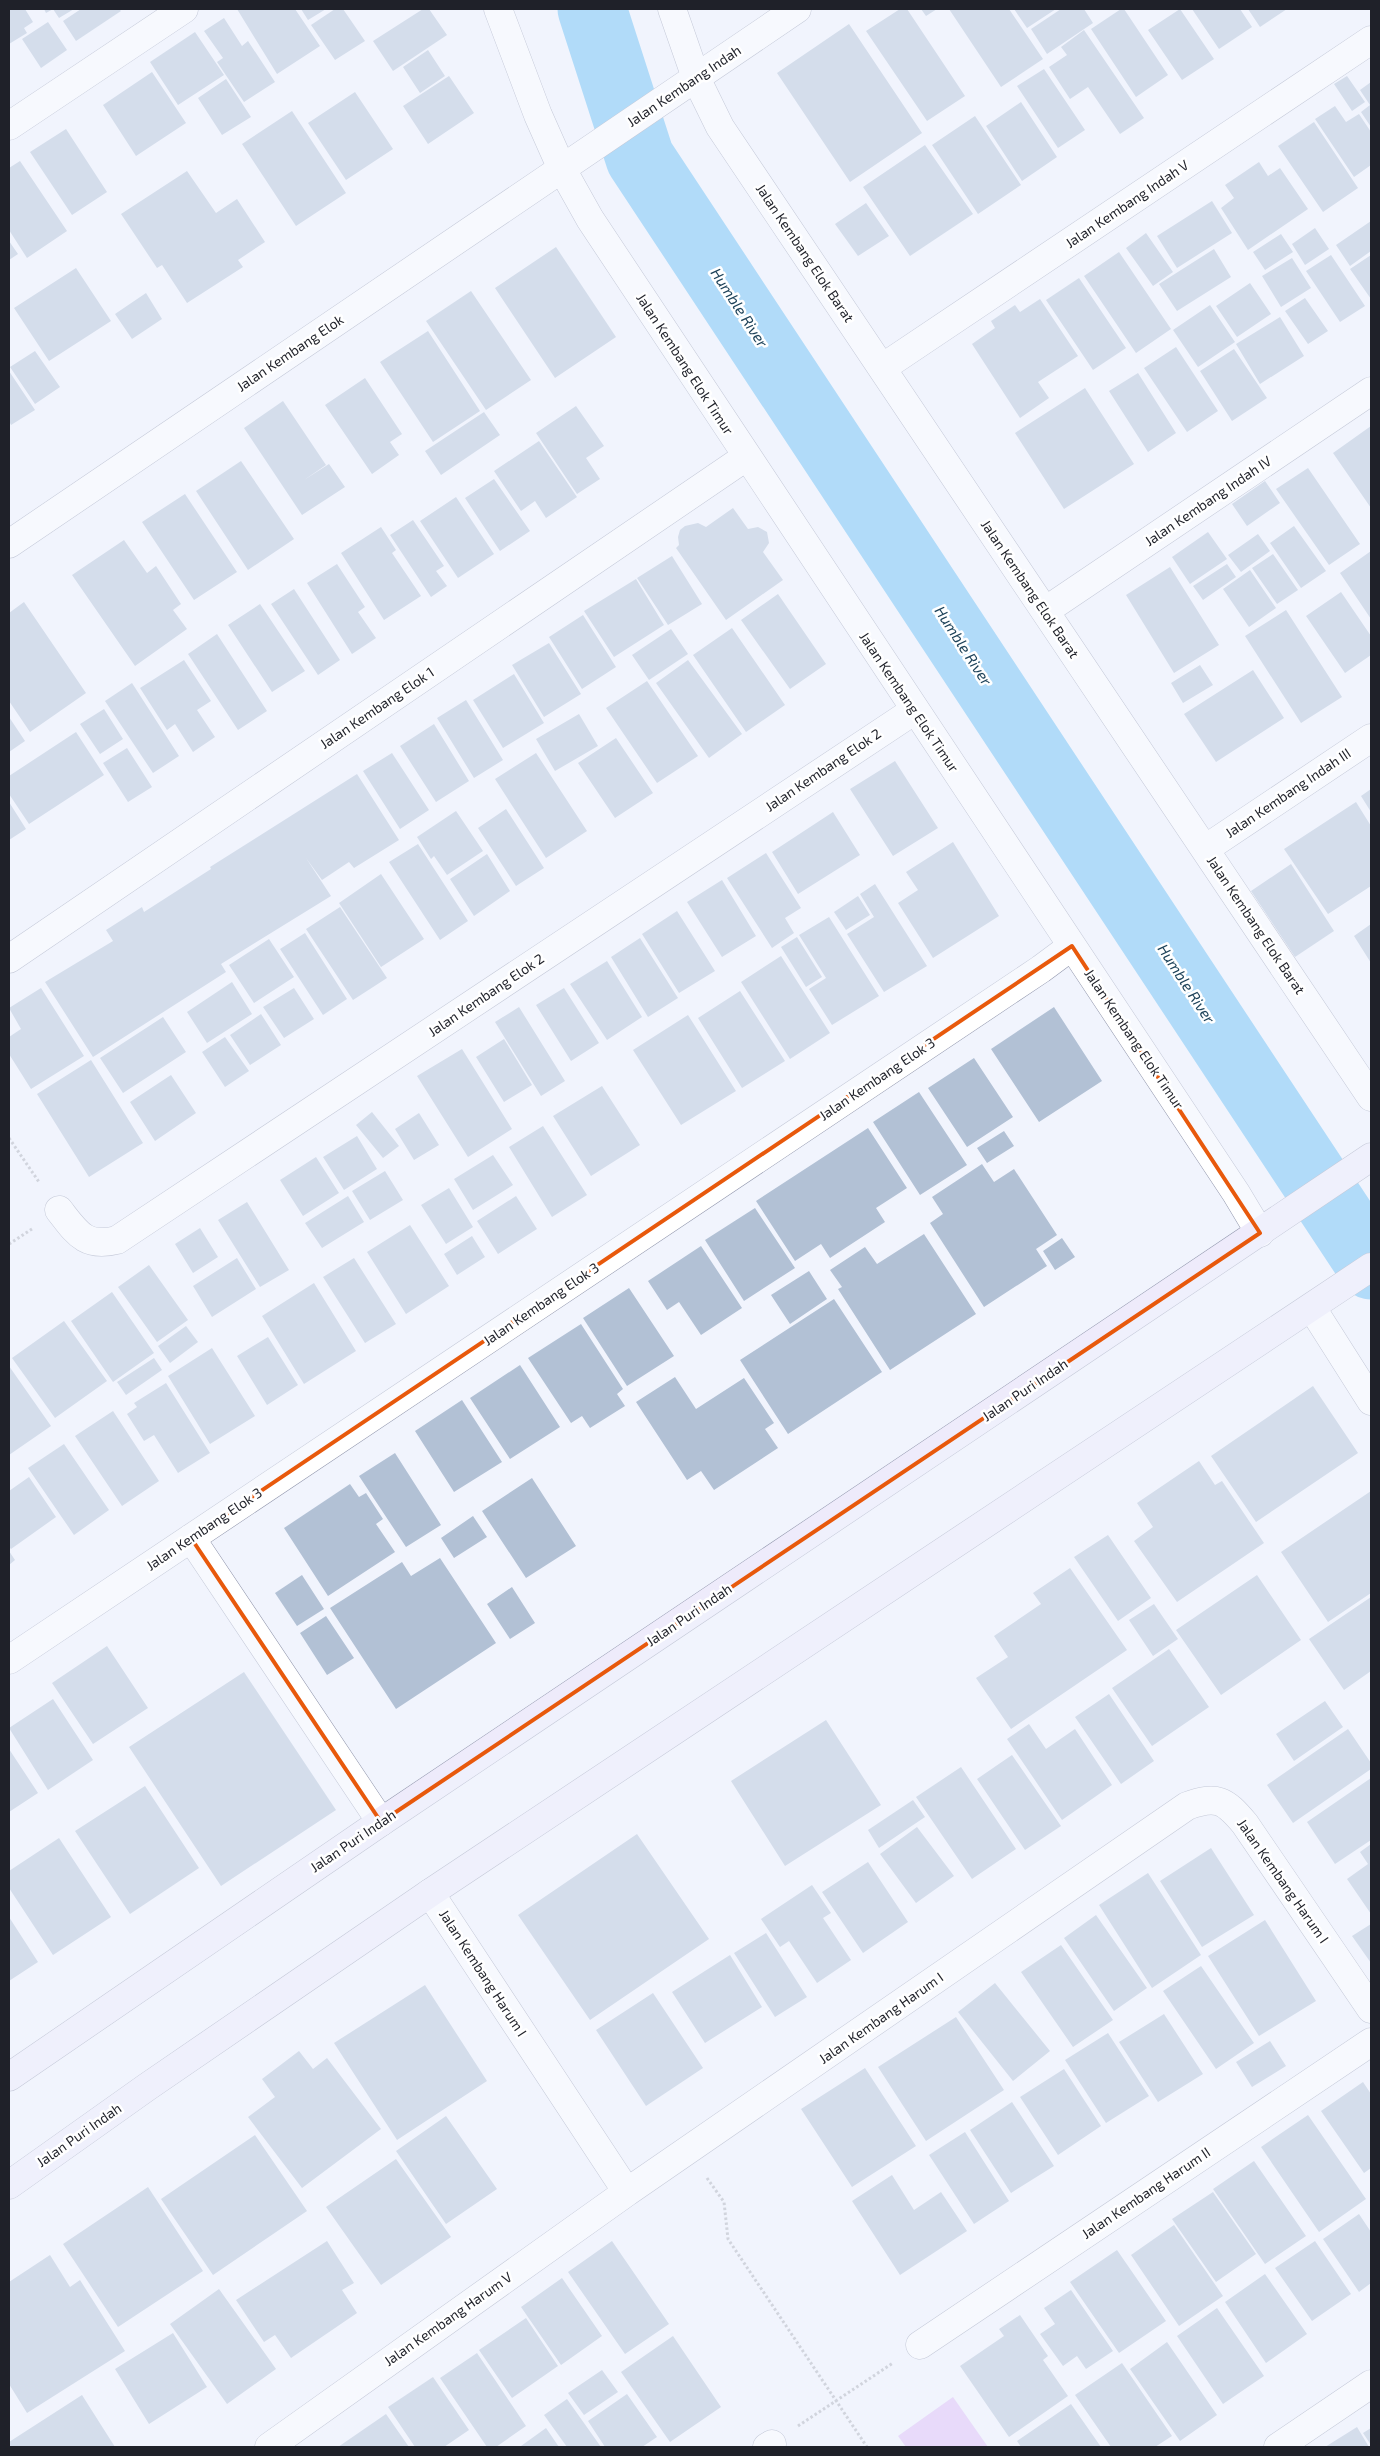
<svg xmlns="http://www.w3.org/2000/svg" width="1380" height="2456" viewBox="0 0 1380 2456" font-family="'Exo 2',sans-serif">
<rect width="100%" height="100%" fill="#f1f4fd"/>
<!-- green -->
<path fill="#ddbbf5" d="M953 2397 988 2447H906L898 2436Z"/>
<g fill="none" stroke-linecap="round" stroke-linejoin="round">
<!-- river -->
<path stroke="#65bdf3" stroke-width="69" d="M592 9 640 158 1371 1265"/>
</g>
<!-- building -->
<path fill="#b2c1d5" d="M9 9H25L33 22 24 28 27 33 9 44Z
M44 9H74L59 18 53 9 46 13Z
M81 9H119L121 11 76 41 63 21Z
M237 9H295L320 46 277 74Z
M301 9H326L308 20Z
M335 9H343L365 41 335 60 311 25Z
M423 9H429L447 35 393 71 373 41Z
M900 9H907L965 96 927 121 866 31Z
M921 9H937L926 16Z
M949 9H1009L1043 59 1001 87Z
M1014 9H1056L1027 28Z
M1061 9H1084L1093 23 1047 54 1031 29Z
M1121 9H1124L1168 75 1136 97 1091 29Z
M1180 9 1214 59 1182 80 1148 30Z
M1192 9H1240L1252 27 1219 49Z
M1248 9H1287L1260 27Z
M224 18 242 46 248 41 275 82 244 102 217 62 223 58 204 31Z
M48 22 67 50 41 68 22 39Z
M849 24 922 133 850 182 777 73Z
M1084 30 1144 118 1120 134 1088 87 1070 99 1049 67 1067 55 1061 47Z
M195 32 224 75 178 105 150 62Z
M428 50 445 76 420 93 403 67Z
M1044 69 1085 130 1058 148 1017 86Z
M152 72 186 123 136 156 103 105Z
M449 76 474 113 428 144 403 106Z
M1347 76 1365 102 1352 111 1334 84Z
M226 79 251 117 222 135 198 98Z
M1371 82V127L1361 112 1370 105 1360 90Z
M355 92 393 149 346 180 308 123Z
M1021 102 1057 157 1022 181 986 126Z
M1335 106 1346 122 1359 114 1371 132V165L1354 177 1315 119Z
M292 111 346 193 296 226 242 144Z
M975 116 1021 185 978 214 932 145Z
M1314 122 1358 188 1323 212 1278 146Z
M66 129 107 192 72 215 30 152Z
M925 145 973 214 910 256 863 187Z
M20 161 67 231 27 258 9 230V168Z
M1259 162 1268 176 1280 168 1308 209 1248 250 1221 208 1234 198 1225 185Z
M187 171 216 213 237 199 265 242 238 260 243 267 187 303 162 265 157 268 121 214Z
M1212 201 1232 233 1177 268 1157 236Z
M866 203 889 236 858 256 835 224Z
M1371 221V251L1350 266 1336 245Z
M1315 228 1329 249 1305 265 1292 244Z
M1146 233 1173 272 1153 286 1126 248Z
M1281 234 1293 252 1265 270 1253 252Z
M9 241 18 254 9 260Z
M556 247 616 337 555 378 495 288Z
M1214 249 1231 277 1177 311 1159 284Z
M1119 252 1171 329 1136 353 1084 276Z
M1331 255 1365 306 1340 322 1306 271Z
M1371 255V299L1350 269Z
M1292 258 1311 288 1281 307 1262 276Z
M76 268 111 321 49 361 14 308Z
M1079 278 1126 348 1093 370 1046 300Z
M1250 283 1271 314 1237 337 1216 306Z
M471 291 531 380 486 410 426 321Z
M146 293 162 319 132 339 115 314Z
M1305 298 1328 331 1308 344 1285 311Z
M1040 299 1078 356 1038 382 1049 398 1020 418 972 344 995 328 991 321 1015 305 1020 312Z
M1210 305 1235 342 1198 367 1173 330Z
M1280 317 1304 356 1260 384 1236 344Z
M428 331 480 411 433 442 380 362Z
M1176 347 1218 411 1187 432 1144 368Z
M1234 349 1267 398 1232 421 1200 371Z
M35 351 60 387 35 404 10 367Z
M9 371 35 410 11 425 9 421Z
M1138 373 1176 433 1148 452 1109 391Z
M365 378 402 434 390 442 399 455 372 474 325 405Z
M1085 388 1134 464 1064 509 1015 433Z
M283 401 326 465 304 480 329 464 345 487 302 515 244 428Z
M576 406 604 446 586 458 600 479 577 494 536 433Z
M484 412 500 435 441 475 425 451Z
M1371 426V508L1333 453Z
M539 441 577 497 546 518 535 501 521 511 494 471Z
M241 461 294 539 248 570 196 491Z
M1308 468 1360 544 1329 565 1276 489Z
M494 479 530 531 500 551 465 498Z
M1265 481 1280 503 1247 526 1232 504Z
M185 494 237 572 194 600 142 522Z
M456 497 494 554 458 578 420 521Z
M733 508 748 529 758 527 767 532 769 543 763 552 783 580 726 620 676 548 679 545 678 537 680 530 685 526 698 523 706 527Z
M413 520 444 566 436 571 447 586 431 597 390 535Z
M1294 526 1326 571 1301 588 1270 543Z
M381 527 396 550 392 553 421 596 384 620 341 553Z
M1208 532 1227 559 1190 584 1172 557Z
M1258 534 1270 551 1241 572 1228 555Z
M124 540 147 573 156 566 181 604 173 610 187 629 135 666 72 575Z
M1371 551V619L1340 573Z
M1273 554 1298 590 1277 604 1252 568Z
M672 556 702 604 668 625 637 578Z
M337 564 365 607 358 612 376 638 352 654 307 583Z
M1227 564 1236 577 1203 600 1193 586Z
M1170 567 1219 645 1174 673 1126 595Z
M1250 570 1276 608 1249 627 1223 589Z
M636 579 664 625 614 657 584 611Z
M294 589 340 660 318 675 271 604Z
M1341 592 1371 636V655L1345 673 1306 616Z
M778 594 826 664 790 689 741 620Z
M24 602 86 693 30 732 9 701V613Z
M260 604 305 671 272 692 228 625Z
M1286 610 1342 697 1301 723 1245 636Z
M583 615 616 667 582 689 549 637Z
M732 628 785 705 746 732 693 655Z
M671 629 688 654 649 680 632 655Z
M217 634 267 711 238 730 188 654Z
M549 643 581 694 544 717 512 665Z
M184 660 211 701 197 710 215 737 193 752 175 724 167 730 140 688Z
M688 660 742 734 709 758 656 683Z
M1200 665 1213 685 1183 703 1171 683Z
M1253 670 1284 718 1216 762 1184 714Z
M514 674 544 723 503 748 473 700Z
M647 681 698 756 657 783 606 708Z
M132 683 179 756 153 773 105 701Z
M466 700 503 760 474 778 437 718Z
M104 709 123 739 100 754 80 724Z
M579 714 598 746 555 771 536 739Z
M9 717 25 741 9 752Z
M434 724 469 781 436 802 400 746Z
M76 732 104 775 29 824 9 794V776Z
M616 738 653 793 615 818 578 763Z
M127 748 152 787 128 802 103 763Z
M392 753 429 810 400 829 363 771Z
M536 753 587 831 546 858 495 779Z
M895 761 938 828 893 856 850 789Z
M357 774 399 840 354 868 349 862 322 880 306 858 331 896 221 964 226 972 93 1057 45 982 113 941 106 930 142 907 144 912 211 869 210 867Z
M1371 789V812L1361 796Z
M9 802 26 829 9 840Z
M1356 802 1371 826V886L1328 914 1284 849Z
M506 809 544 868 516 886 478 828Z
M456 811 483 851 447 875 434 856 431 859 417 837Z
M833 812 860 855 798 894 772 852Z
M953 842 999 916 933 958 898 903 918 890 906 872Z
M418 844 468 921 440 940 389 862Z
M766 853 801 908 785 918 794 933 772 948 727 878Z
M487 854 510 891 474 916 450 879Z
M1291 864 1334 931 1295 957 1251 891Z
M381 874 424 939 381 967 339 903Z
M722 880 756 936 722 957 687 902Z
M875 884 927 966 884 992 847 934 874 917 860 894Z
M858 896 870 915 846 930 834 912Z
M340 907 387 978 353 1000 306 929Z
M677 911 715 971 679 993 642 934Z
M829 917 879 996 832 1025 809 989 826 978 799 935Z
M1371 924V963L1354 936Z
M305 933 347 999 323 1015 280 949Z
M797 937 822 977 806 987 781 947Z
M640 938 678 998 648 1017 611 957Z
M269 939 294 977 254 1003 229 965Z
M781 956 830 1033 790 1059 741 982Z
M607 961 642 1017 607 1040 570 984Z
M232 982 252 1014 207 1043 187 1012Z
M41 988 84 1056 31 1089 9 1054V1037L21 1029 9 1008Z
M294 988 314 1019 284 1038 263 1007Z
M564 988 599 1043 571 1061 536 1005Z
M740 991 785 1061 742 1088 698 1018Z
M519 1007 565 1081 541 1096 495 1022Z
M1054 1007 1102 1081 1039 1122 991 1049Z
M261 1014 281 1045 250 1065 230 1035Z
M688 1015 736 1091 681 1125 633 1050Z
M163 1017 186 1052 123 1093 100 1058Z
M225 1037 249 1071 225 1087 202 1052Z
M504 1039 532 1085 504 1102 476 1057Z
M462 1049 512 1129 468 1157 417 1076Z
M974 1058 1013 1117 967 1147 928 1088Z
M91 1060 143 1143 89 1177 37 1094Z
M171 1075 196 1113 155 1141 130 1102Z
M602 1086 640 1145 591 1176 553 1116Z
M919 1092 967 1165 920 1195 873 1122Z
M372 1112 399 1146 383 1158 356 1125Z
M419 1113 439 1145 414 1160 395 1129Z
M543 1126 587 1195 552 1217 509 1147Z
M868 1128 907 1188 876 1208 885 1222 830 1258 821 1244 795 1261 756 1201Z
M1004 1131 1014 1146 987 1163 977 1148Z
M357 1136 377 1169 344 1190 323 1157Z
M493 1155 513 1185 473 1210 454 1179Z
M316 1157 339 1193 303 1216 280 1180Z
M982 1164 994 1182 1014 1169 1057 1235 1036 1249 1047 1266 984 1307 930 1223 943 1214 932 1197Z
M385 1171 403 1200 370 1220 352 1191Z
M449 1188 473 1227 446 1244 421 1205Z
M348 1196 364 1222 322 1248 305 1223Z
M516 1196 537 1229 498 1254 477 1221Z
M247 1202 289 1270 260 1287 218 1220Z
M755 1208 795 1268 744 1301 705 1240Z
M410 1225 449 1286 406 1314 367 1252Z
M200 1228 218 1257 193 1273 175 1244Z
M924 1234 976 1314 890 1370 838 1289 842 1287 830 1270 865 1247 877 1264Z
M472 1236 485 1257 457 1275 444 1254Z
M1062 1238 1075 1257 1055 1270 1043 1251Z
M701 1246 742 1308 701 1335 679 1302 667 1310 648 1281Z
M237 1258 256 1289 212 1317 193 1286Z
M354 1258 396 1324 365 1343 323 1277Z
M149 1265 188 1320 157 1342 118 1287Z
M809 1271 827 1299 790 1324 771 1295Z
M314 1283 356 1351 304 1384 262 1316Z
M629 1288 674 1356 627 1386 583 1318Z
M112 1292 154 1353 113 1382 71 1321Z
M834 1299 882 1372 788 1434 740 1360Z
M64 1321 107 1381 55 1418 12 1358Z
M581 1324 623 1389 617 1394 625 1406 590 1428 582 1416 571 1423 528 1358Z
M186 1326 198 1342 170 1363 158 1346Z
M268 1337 298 1385 267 1405 237 1356Z
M212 1348 255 1416 210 1444 168 1376Z
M154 1358 162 1370 126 1395 117 1382Z
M520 1365 560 1427 510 1459 470 1398Z
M9 1366 51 1426 9 1455Z
M675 1377 696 1409 744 1378 774 1423 765 1429 778 1448 714 1490 701 1471 687 1480 636 1402Z
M166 1383 210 1453 178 1473 154 1435 144 1441 127 1414 137 1407 134 1403Z
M1313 1386 1358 1453 1256 1522 1211 1456Z
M462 1400 502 1462 454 1492 415 1431Z
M113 1411 159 1481 122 1506 75 1436Z
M64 1444 109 1510 74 1535 28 1468Z
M395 1453 441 1525 406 1547 359 1476Z
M1199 1461 1215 1485 1222 1481 1264 1543 1177 1602 1134 1541 1153 1527 1137 1503Z
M29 1477 56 1517 11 1549 9 1547V1491Z
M532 1478 576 1546 526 1578 482 1511Z
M350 1484 359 1497 366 1493 383 1519 376 1524 395 1552 328 1596 284 1528Z
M1371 1491V1593L1328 1622 1281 1552Z
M473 1516 487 1537 454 1558 441 1538Z
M1108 1535 1151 1598 1118 1621 1074 1557Z
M9 1551 15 1560 9 1565Z
M440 1558 496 1643 396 1709 330 1608 402 1562 411 1576Z
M1070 1568 1127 1650 1011 1729 976 1678 1008 1657 994 1636 1041 1604 1033 1593Z
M302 1575 324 1609 297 1626 275 1593Z
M1257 1575 1301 1640 1221 1695 1176 1630Z
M512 1587 535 1623 510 1639 487 1604Z
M1371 1597V1671L1344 1690 1309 1639Z
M1154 1604 1178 1639 1153 1656 1129 1620Z
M326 1616 354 1658 327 1675 300 1633Z
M107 1646 148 1708 93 1744 52 1683Z
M1169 1649 1209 1707 1152 1746 1112 1688Z
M244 1672 336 1810 221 1886 129 1747Z
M1109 1694 1154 1761 1121 1784 1075 1717Z
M53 1699 93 1760 48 1790 9 1728Z
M1325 1701 1343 1727 1294 1761 1276 1734Z
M826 1720 881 1805 785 1866 731 1781Z
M1029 1724 1046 1749 1075 1729 1112 1785 1062 1820 1007 1739Z
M1348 1729 1371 1763V1769L1293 1823 1267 1785Z
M9 1749 38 1793 9 1812Z
M1012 1755 1061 1826 1025 1850 977 1779Z
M961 1767 1016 1849 972 1879 916 1797Z
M1371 1778V1840L1335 1864 1307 1822Z
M145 1786 199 1868 130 1914 75 1831Z
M913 1800 925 1817 879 1848 868 1830Z
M917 1827 954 1876 916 1903 880 1854Z
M637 1834 709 1939 590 2020 518 1915Z
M59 1838 111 1917 53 1955 9 1888V1871Z
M1371 1844V1914L1347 1879 1368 1864 1360 1852Z
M1211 1848 1254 1915 1202 1947 1160 1881Z
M868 1862 908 1922 863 1953 822 1892Z
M1148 1873 1201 1955 1152 1988 1099 1905Z
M812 1885 831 1913 823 1918 851 1960 817 1983 789 1941 780 1947 761 1919Z
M1096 1915 1147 1988 1114 2011 1064 1938Z
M9 1917 38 1962 9 1981Z
M1265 1920 1316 2001 1259 2036 1208 1956Z
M1371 1924V1963L1352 1936Z
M766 1933 807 1997 775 2017 734 1953Z
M1061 1945 1113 2020 1073 2047 1021 1972Z
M730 1955 762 2007 705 2043 672 1992Z
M1201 1966 1254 2043 1216 2069 1163 1991Z
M995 1983 1050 2051 1013 2081 958 2012Z
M425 1985 487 2081 397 2140 334 2043Z
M653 1993 703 2068 646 2106 596 2030Z
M1164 2014 1203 2074 1158 2102 1119 2042Z
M956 2017 1004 2090 926 2141 878 2067Z
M1108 2033 1149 2096 1106 2123 1065 2060Z
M1270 2041 1286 2066 1252 2087 1236 2062Z
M299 2051 313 2069 327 2058 381 2129 302 2188 248 2117 275 2097 262 2079Z
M865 2068 916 2146 852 2187 801 2109Z
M1064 2069 1101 2126 1058 2155 1020 2097Z
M1363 2082 1371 2094V2168L1364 2173 1321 2111Z
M1012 2102 1054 2166 1011 2193 970 2130Z
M1308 2115 1366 2199 1319 2232 1261 2147Z
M446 2116 497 2189 446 2224 396 2151Z
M965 2132 1009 2201 974 2224 929 2155Z
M255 2135 307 2211 213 2275 161 2199Z
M396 2159 451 2237 381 2285 326 2207Z
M1254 2161 1306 2236 1265 2264 1213 2189Z
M892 2175 914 2210 941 2192 967 2231 900 2275 852 2201Z
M148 2187 203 2271 118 2327 63 2244Z
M1213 2192 1256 2254 1216 2282 1172 2219Z
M1359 2214 1371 2232V2283L1359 2292 1323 2239Z
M1174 2225 1223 2296 1179 2326 1131 2255Z
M327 2241 354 2283 342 2290 357 2313 291 2358 275 2335 264 2342 236 2300Z
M612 2241 669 2324 625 2354 568 2272Z
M1315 2241 1351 2294 1312 2321 1275 2268Z
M1117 2250 1166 2321 1119 2353 1070 2282Z
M50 2255 70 2287 80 2280 125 2351 27 2413 9 2384V2282Z
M1265 2274 1307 2334 1266 2363 1225 2302Z
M562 2278 602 2336 561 2365 521 2307Z
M219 2289 276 2369 227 2404 170 2324Z
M1071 2290 1113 2351 1086 2369 1077 2356 1063 2366 1040 2334 1055 2324 1044 2308Z
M1217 2308 1264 2376 1223 2404 1177 2336Z
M1020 2315 1048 2356 1043 2360 1068 2396 1009 2437 960 2366 1004 2336 999 2329Z
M526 2318 558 2366 512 2398 479 2350Z
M173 2333 207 2387 149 2424 115 2369Z
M673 2336 721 2407 670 2442 621 2372Z
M1167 2342 1217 2415 1180 2441 1130 2369Z
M477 2353 526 2426 496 2447H487L440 2378Z
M1122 2363 1172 2436 1155 2447H1111L1075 2395Z
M602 2370 618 2392 584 2415 568 2393Z
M433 2377 469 2430 444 2447H415L388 2407Z
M627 2394 657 2437 642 2447H605L588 2421Z
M82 2395 115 2447H9V2442Z
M567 2399 601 2447H567L544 2415Z
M1071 2404 1101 2447H1021L1017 2441Z
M386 2414 409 2447H338Z
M1357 2427 1369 2447H1325Z
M546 2428 559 2447H522L521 2446Z
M1371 2428V2445L1363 2433Z"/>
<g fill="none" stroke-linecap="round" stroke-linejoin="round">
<!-- street casing -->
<g stroke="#9196ac" stroke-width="29">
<path id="street" d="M498 9 538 115 562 169 590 219 1236 1193 1260 1233
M672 9 696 78 720 127 1371 1097
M9 126 184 9
M882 368 1371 40
M9 544 797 9
M1045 611 1371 391
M1205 849 1371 738
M9 959 746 457
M59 1210C77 1233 85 1248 117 1240L915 710
M1312 1308 1371 1401
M191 1538 381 1822
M9 1660 1041 969 1072 946
M430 1893 627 2192 1187 1806C1217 1795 1225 1800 1245 1824L1371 2009
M920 2345 1371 2042
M269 2447 627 2192
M767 2447 772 2444
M1278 2447 1371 2384"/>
</g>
<!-- secondary casing -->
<g stroke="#9196ac" stroke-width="29">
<path id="secondary" d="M9 2077 381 1822 1371 1157
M9 2185 147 2087 430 1893 1371 1267"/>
</g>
<!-- path -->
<path stroke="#abaeb7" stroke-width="3" stroke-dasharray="2.5 2.5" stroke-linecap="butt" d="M9 1138 39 1182
M9 1244 32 1229
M707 2178 724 2202 728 2239 867 2447
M798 2426 893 2363"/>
<!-- street -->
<use href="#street" stroke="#fff" stroke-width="28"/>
<!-- secondary -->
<use href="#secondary" stroke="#eeebfb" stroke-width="28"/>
</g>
<!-- marked area -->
<path d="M0 0H1380V2456H0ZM1072 946 1260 1233 381 1822 191 1538Z" fill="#f1f4fd" fill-opacity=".55" fill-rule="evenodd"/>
<path fill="none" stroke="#e8590c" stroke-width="4" stroke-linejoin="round" d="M1072 946 1260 1233 381 1822 191 1538Z"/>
<g text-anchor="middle" stroke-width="5" stroke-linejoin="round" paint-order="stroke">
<!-- street labels -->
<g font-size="14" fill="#1f2129" stroke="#fff">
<text transform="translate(684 86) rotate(-34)" y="5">Jalan Kembang Indah</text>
<text transform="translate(1127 204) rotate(-34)" y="5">Jalan Kembang Indah V</text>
<text transform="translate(805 253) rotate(56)" y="5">Jalan Kembang Elok Barat</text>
<text transform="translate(290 353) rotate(-34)" y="5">Jalan Kembang Elok</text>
<text transform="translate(685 364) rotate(57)" y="5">Jalan Kembang Elok Timur</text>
<text transform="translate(1208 501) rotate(-34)" y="5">Jalan Kembang Indah IV</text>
<text transform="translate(1030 589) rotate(56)" y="5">Jalan Kembang Elok Barat</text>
<text transform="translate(909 702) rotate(56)" y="5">Jalan Kembang Elok Timur</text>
<text transform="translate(377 708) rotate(-34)" y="5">Jalan Kembang Elok 1</text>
<text transform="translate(823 770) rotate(-34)" y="5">Jalan Kembang Elok 2</text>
<text transform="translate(1288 793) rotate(-34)" y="5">Jalan Kembang Indah III</text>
<text transform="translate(1256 925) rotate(56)" y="5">Jalan Kembang Elok Barat</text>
<text transform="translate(486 995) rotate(-34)" y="5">Jalan Kembang Elok 2</text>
<text transform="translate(1134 1039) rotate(56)" y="5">Jalan Kembang Elok Timur</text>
<text transform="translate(877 1079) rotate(-34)" y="5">Jalan Kembang Elok 3</text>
<text transform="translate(541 1304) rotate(-34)" y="5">Jalan Kembang Elok 3</text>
<text transform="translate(1025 1390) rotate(-34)" y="5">Jalan Puri Indah</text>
<text transform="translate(204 1529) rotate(-34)" y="5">Jalan Kembang Elok 3</text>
<text transform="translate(689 1615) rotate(-34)" y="5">Jalan Puri Indah</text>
<text transform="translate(353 1841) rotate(-34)" y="5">Jalan Puri Indah</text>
<text transform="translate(1283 1881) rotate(55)" y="5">Jalan Kembang Harum I</text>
<text transform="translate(483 1973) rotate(57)" y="5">Jalan Kembang Harum I</text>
<text transform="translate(881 2018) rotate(-35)" y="5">Jalan Kembang Harum I</text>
<text transform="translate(79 2135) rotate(-35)" y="5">Jalan Puri Indah</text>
<text transform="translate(1146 2193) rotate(-34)" y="5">Jalan Kembang Harum II</text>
<text transform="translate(448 2319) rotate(-35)" y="5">Jalan Kembang Harum V</text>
</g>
<!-- water labels -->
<g font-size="15" font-style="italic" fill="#1d4259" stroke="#fff">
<text transform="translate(739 308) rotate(57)" y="5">Humble River</text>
<text transform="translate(963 646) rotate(57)" y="5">Humble River</text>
<text transform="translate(1186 984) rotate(57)" y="5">Humble River</text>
</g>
</g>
<!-- border -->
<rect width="1380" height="2456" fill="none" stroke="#1f2129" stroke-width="20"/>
</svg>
